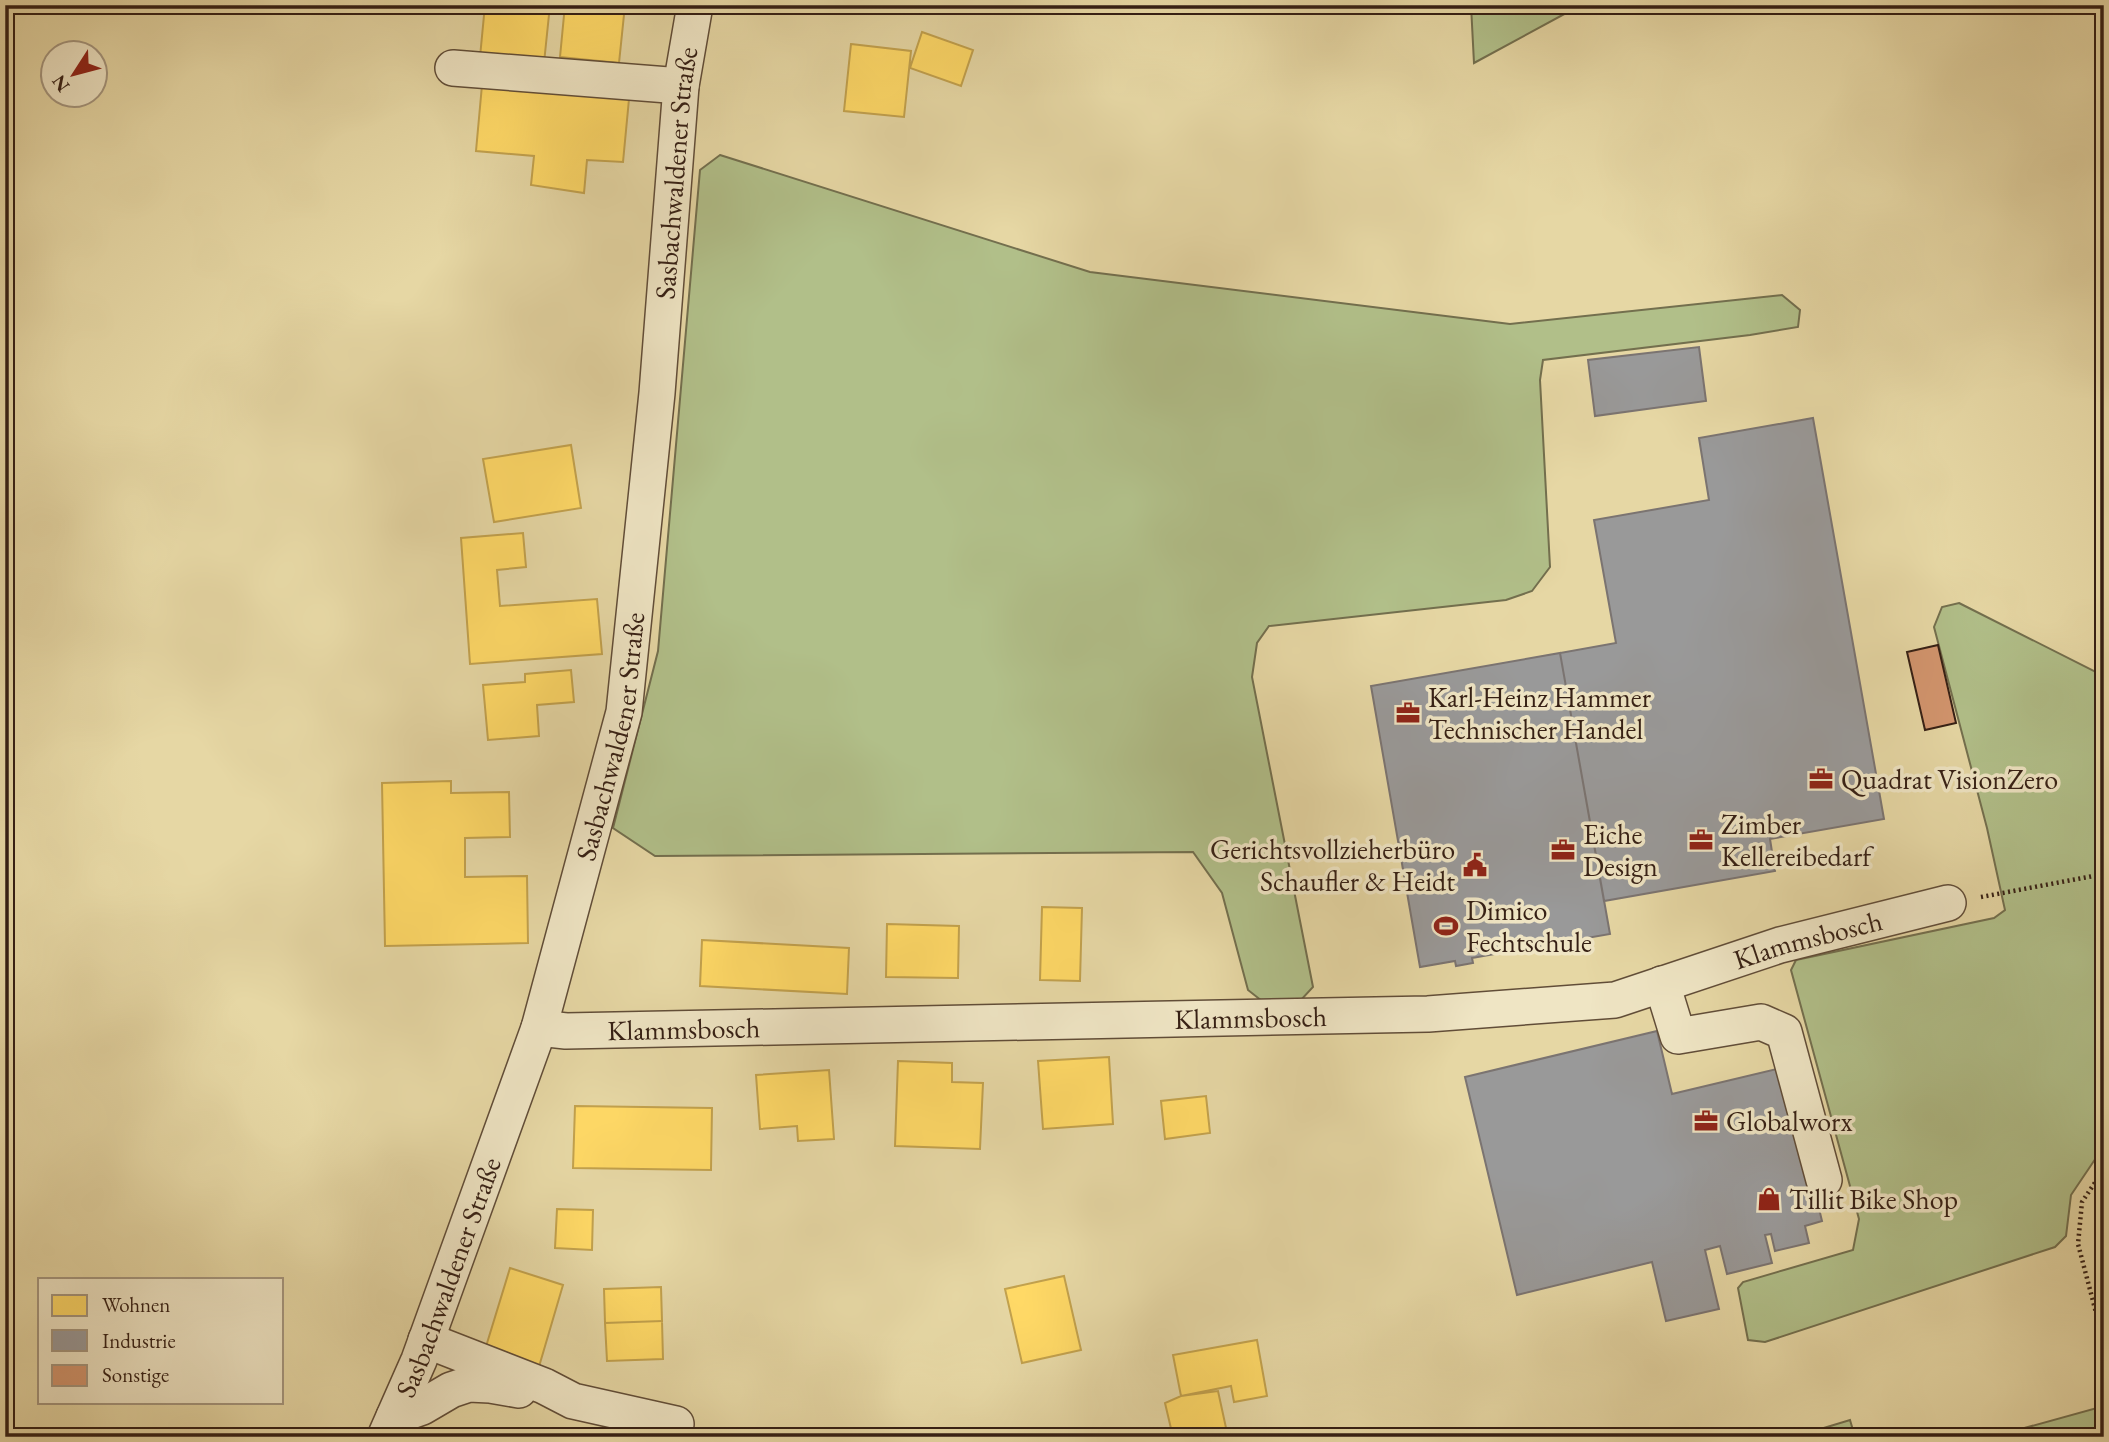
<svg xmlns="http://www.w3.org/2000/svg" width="2109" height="1442" viewBox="0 0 2109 1442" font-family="'EB Garamond',serif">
<rect width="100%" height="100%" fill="#e6d7a4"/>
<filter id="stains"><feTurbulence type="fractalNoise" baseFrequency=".00286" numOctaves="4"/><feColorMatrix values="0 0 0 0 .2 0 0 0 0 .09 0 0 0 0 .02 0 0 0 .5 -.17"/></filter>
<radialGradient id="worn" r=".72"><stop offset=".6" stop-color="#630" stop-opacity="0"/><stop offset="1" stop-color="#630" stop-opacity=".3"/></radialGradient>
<!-- green -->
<path fill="#b1bf89" stroke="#736f4e" stroke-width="2" d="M1471 5H1581L1474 63Z
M720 155 1090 272 1510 324 1782 295 1800 310 1798 327 1750 335 1543 360 1540 380 1550 567 1532 591 1506 600 1269 626 1257 643 1252 677 1313 987 1300 1001H1262L1248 990 1222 893 1193 852 655 856 613 828 658 651 700 170Z
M1959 603 2104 676V1146L2071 1195 2066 1236 2055 1247 1765 1342 1748 1340 1738 1288 1743 1282 1853 1250 1859 1219 1791 970 1796 960 1994 918 2005 910 1987 828 1934 627 1942 607Z
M2104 1406V1437H1992Z
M1850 1420 1855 1437H1794Z"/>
<!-- homes -->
<path fill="#ffd966" stroke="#c2a14d" stroke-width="2" d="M485 5H550L544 63 480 57Z
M565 5H625L619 63 560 57Z
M922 32 973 50 961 86 910 68Z
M851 44 911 51 904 117 844 111Z
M482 85 629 99 623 162 587 160 584 193 531 185 534 156 476 151Z
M571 445 581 508 494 522 483 459Z
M523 533 526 567 497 570 500 606 597 599 602 654 470 664 461 538Z
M571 670 574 702 537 705 539 736 488 740 483 685 525 682V674Z
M451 781V793L509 792 510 837 465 838V877L527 876 528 943 385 946 382 783Z
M1042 907 1082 908 1080 981 1040 980Z
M887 924 959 926 958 978 886 977Z
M702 940 849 948 847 994 700 986Z
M1109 1057 1113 1124 1043 1129 1038 1061Z
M898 1061 952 1063V1082L983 1083 980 1149 895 1146Z
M829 1070 834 1139 798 1141 797 1126 760 1129 756 1075Z
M1206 1096 1210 1133 1165 1139 1161 1101Z
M575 1106 712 1108 711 1170 573 1168Z
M557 1209 593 1210 592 1250 555 1248Z
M510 1268 563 1285 538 1370 484 1353Z
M1064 1276 1081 1350 1022 1363 1005 1289Z
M661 1287 662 1321 605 1323 604 1289Z
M662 1321 663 1359 607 1361 605 1323Z
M1257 1340 1267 1396 1234 1402 1231 1386 1181 1396 1173 1355Z
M1218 1391 1228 1437H1173L1165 1403 1181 1396Z
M754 1434H814V1437H754Z"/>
<!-- industry -->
<path fill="#999" stroke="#7b7471" stroke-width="2" d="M1699 347 1706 401 1595 416 1588 360Z
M1813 418 1884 819 1770 839 1775 871 1604 901 1560 653 1616 643 1594 520 1709 500 1699 438Z
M1560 653 1610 934 1472 958 1473 963 1456 966 1455 961 1420 967 1371 686Z
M1657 1031 1672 1094 1785 1067 1822 1221 1805 1226 1809 1243 1775 1251 1771 1234 1765 1235 1772 1263 1727 1274 1720 1246 1705 1250 1719 1309 1666 1321 1652 1262 1517 1295 1465 1077Z"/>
<!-- building -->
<path fill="#d3956e" stroke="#351f14" stroke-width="2" d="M1938 645 1956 723 1925 730 1907 652Z"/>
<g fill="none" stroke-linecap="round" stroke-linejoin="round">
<!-- minor casing -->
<g stroke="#614d38" stroke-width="38">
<g id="minor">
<path d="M453 68 681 86"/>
<path d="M1662 984 1678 1036 1761 1022 1784 1032 1824 1180"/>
<path id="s1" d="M539 1028 566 1031 1428 1014 1615 1000 1780 945 1948 903"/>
<path d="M426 1340 544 1386 573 1401 676 1424"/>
<path d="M394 1417 422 1407 451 1390 469 1384 490 1385 519 1390"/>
<path id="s2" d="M385 1437 419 1360 539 1028 624 712 657 393 681 86 695 5"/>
</g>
</g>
<!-- path -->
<path stroke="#351f14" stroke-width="4.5" stroke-dasharray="2 3.5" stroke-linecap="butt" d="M1981 897 2104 874
M2104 1169 2082 1202 2078 1244 2104 1343"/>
<!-- minor -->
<use href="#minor" stroke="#efe5c4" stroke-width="35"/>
</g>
<!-- icons -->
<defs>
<g id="office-bare" transform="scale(1.89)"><path d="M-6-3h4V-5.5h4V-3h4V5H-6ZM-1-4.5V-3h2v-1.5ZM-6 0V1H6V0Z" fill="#8f2418" stroke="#efe5c4" stroke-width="2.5" paint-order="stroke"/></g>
<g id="civic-bare" transform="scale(1.89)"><path d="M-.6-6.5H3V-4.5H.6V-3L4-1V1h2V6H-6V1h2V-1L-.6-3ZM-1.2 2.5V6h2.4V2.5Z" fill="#8f2418" stroke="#efe5c4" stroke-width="2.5" paint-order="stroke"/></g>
<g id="stadium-bare" transform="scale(1.89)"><path d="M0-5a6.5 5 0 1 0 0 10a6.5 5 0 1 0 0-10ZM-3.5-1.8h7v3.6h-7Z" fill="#8f2418" stroke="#efe5c4" stroke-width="2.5" paint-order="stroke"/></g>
<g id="shop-bare" transform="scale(1.89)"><path d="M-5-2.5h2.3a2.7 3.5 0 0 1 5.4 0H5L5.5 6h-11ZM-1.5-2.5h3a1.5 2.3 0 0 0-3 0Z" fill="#8f2418" stroke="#efe5c4" stroke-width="2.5" paint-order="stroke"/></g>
</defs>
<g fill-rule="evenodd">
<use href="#office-bare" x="1408" y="713"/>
<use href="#office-bare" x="1821" y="779"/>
<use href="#office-bare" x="1701" y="840"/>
<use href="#office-bare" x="1563" y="850"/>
<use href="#civic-bare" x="1475" y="865"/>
<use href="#stadium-bare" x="1446" y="926"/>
<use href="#office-bare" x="1706" y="1121"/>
<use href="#shop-bare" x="1769" y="1199"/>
</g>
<g text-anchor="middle" stroke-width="7" stroke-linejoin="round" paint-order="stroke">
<!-- street labels -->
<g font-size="28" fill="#351f14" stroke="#efe5c4">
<text dy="10" stroke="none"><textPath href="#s2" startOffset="1306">Sasbachwaldener Straße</textPath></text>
<text dy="10" stroke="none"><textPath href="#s2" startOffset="738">Sasbachwaldener Straße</textPath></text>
<text dy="10" stroke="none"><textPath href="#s1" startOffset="1279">Klammsbosch</textPath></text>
<text dy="10" stroke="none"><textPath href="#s1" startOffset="712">Klammsbosch</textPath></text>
<text dy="10" stroke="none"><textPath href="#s1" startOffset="145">Klammsbosch</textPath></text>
<text dy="10" stroke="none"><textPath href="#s2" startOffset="172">Sasbachwaldener Straße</textPath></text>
</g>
<!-- poi labels -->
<g font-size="28" fill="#351f14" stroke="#efe5c4" text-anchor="start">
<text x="1428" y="707">Karl-Heinz Hammer<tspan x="1428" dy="32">Technischer Handel</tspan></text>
<text x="1841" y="789">Quadrat VisionZero</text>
<text x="1721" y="834">Zimber<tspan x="1721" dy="32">Kellereibedarf</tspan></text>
<text x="1583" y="844">Eiche<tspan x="1583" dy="32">Design</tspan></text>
<text x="1455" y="859" text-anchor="end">Gerichtsvollzieherbüro<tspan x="1455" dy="32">Schaufler &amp; Heidt</tspan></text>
<text x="1466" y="920">Dimico<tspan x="1466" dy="32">Fechtschule</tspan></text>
<text x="1726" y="1131">Globalworx</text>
<text x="1789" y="1209">Tillit Bike Shop</text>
</g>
</g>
<!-- margin -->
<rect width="2109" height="1442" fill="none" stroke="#e6d7a4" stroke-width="28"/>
<rect x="7" y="7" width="2095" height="1428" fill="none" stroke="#351f14" stroke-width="3.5"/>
<rect x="14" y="14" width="2081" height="1414" fill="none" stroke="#351f14" stroke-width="2"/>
<!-- legend -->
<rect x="38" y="1278" width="245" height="126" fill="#efe5c4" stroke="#a5967e" stroke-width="2"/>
<rect x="52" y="1295" width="35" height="21" fill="#ffd966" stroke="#a5967e" stroke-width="2"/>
<text x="102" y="1312" font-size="21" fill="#351f14">Wohnen</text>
<rect x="52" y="1330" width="35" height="21" fill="#999999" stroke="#a5967e" stroke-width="2"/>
<text x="102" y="1348" font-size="21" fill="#351f14">Industrie</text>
<rect x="52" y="1365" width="35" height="21" fill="#d3956e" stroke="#a5967e" stroke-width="2"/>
<text x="102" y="1382" font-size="21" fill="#351f14">Sonstige</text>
<!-- north arrow -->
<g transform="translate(74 74) rotate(234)"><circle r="33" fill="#efe5c4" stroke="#a5967e" stroke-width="2"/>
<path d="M0-5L12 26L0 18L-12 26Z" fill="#8f2418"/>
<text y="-10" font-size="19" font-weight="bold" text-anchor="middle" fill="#351f14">N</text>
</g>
<rect width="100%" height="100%" filter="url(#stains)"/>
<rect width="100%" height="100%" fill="url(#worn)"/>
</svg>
